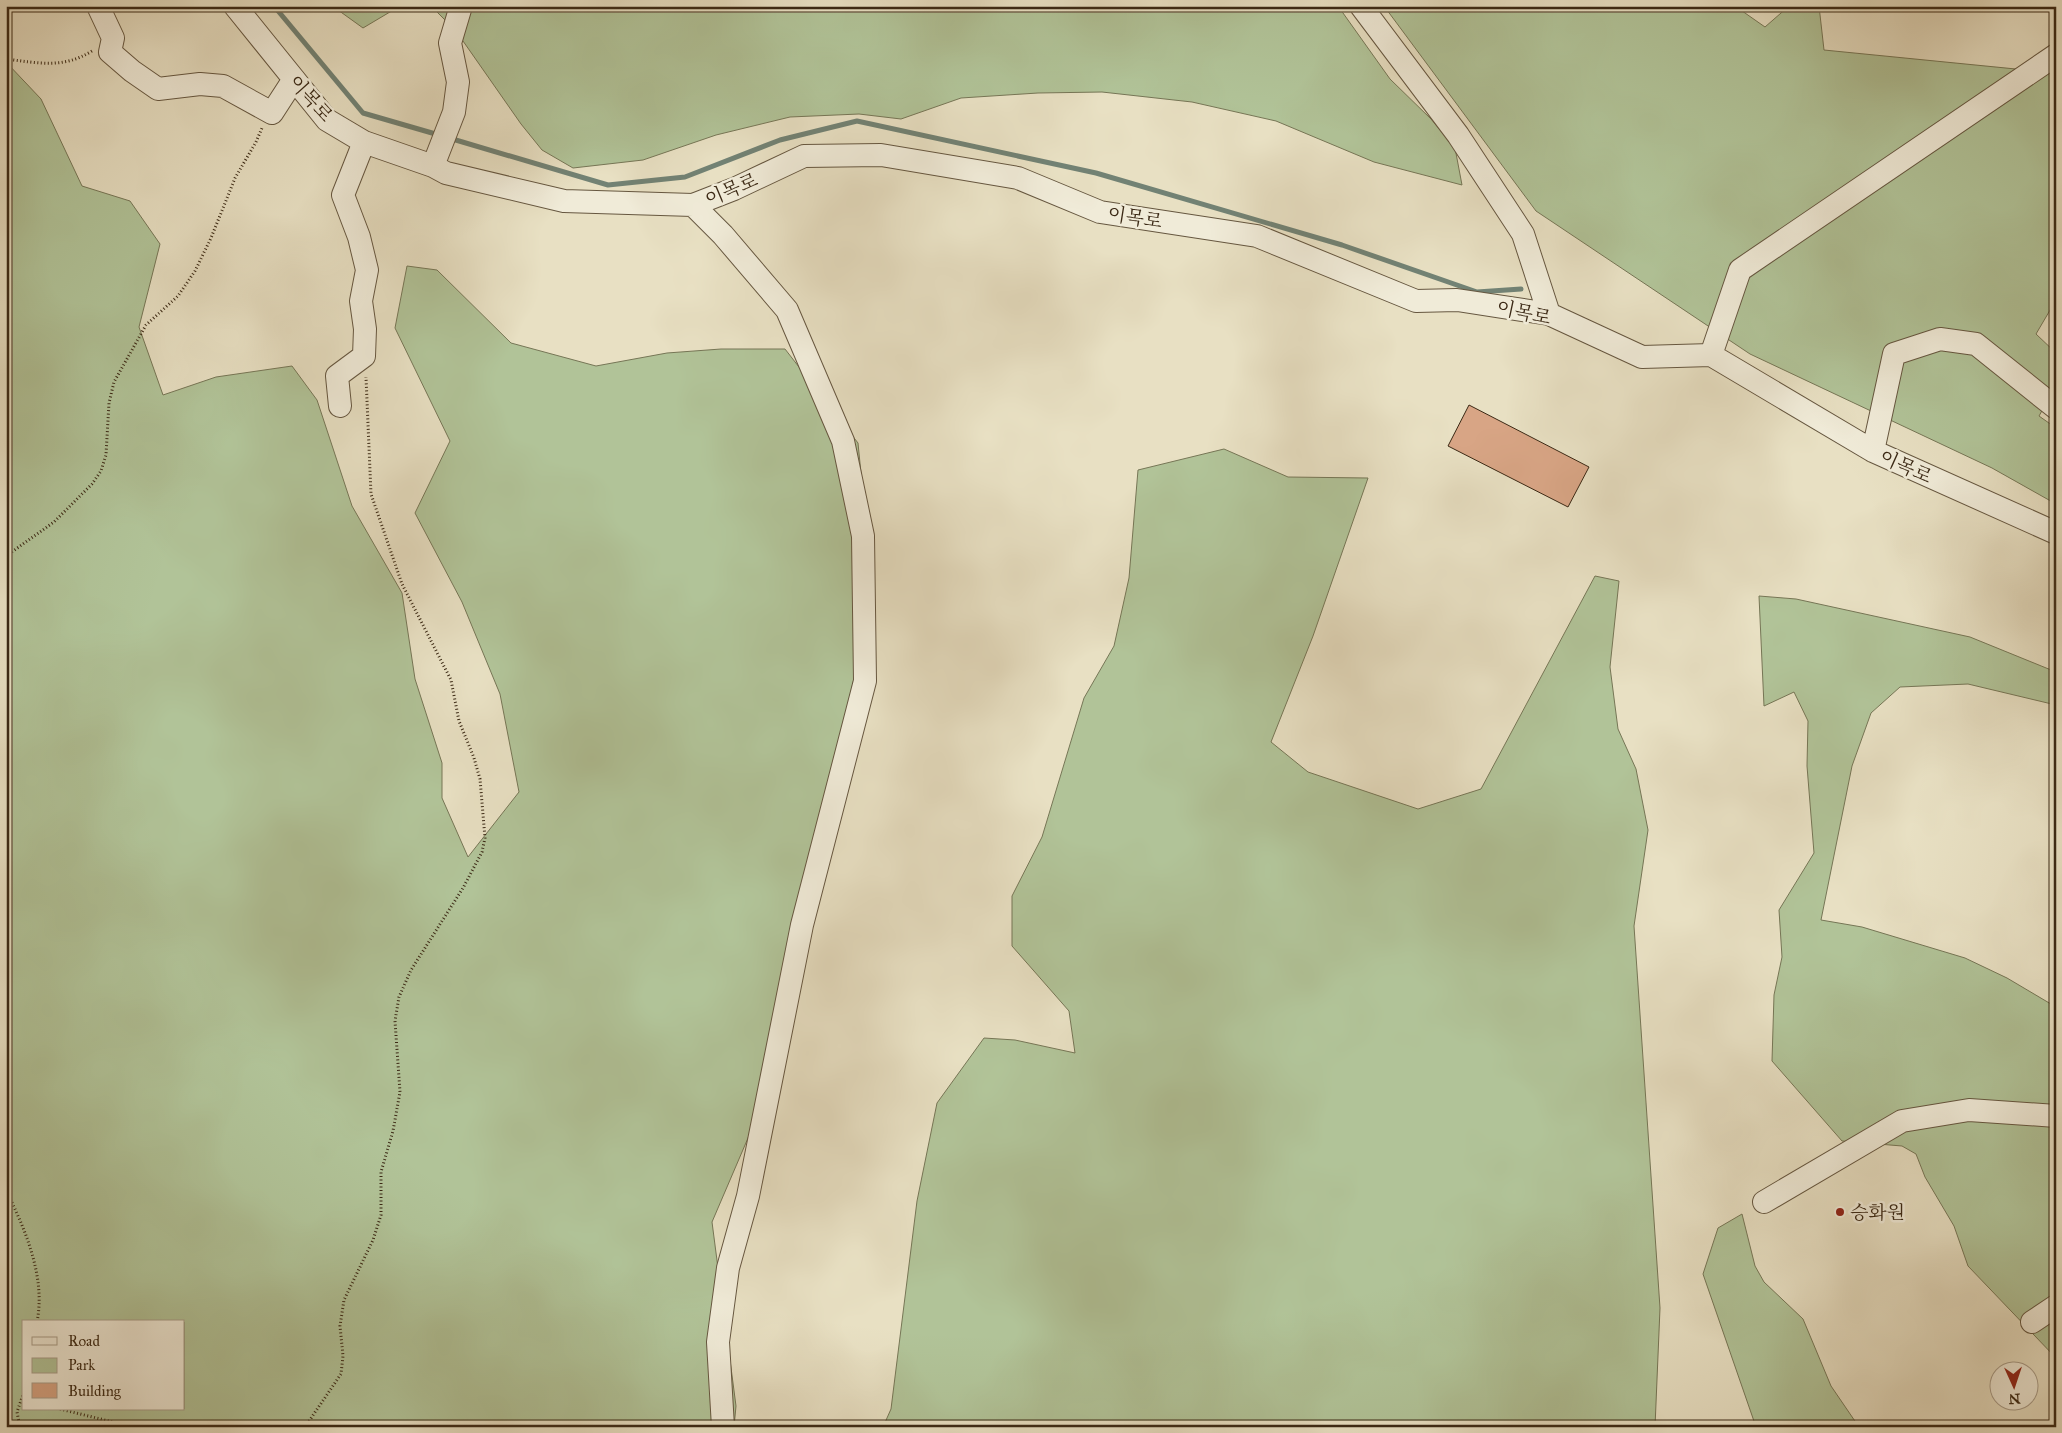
<svg xmlns="http://www.w3.org/2000/svg" width="2062" height="1433" viewBox="0 0 2062 1433" font-family="'IM FELL Great Primer','Noto Serif KR',serif">
<rect width="100%" height="100%" fill="#e8e0c3"/>
<filter id="stains"><feTurbulence type="fractalNoise" baseFrequency=".004" numOctaves="4"/><feColorMatrix values="0 0 0 0 .2 0 0 0 0 .09 0 0 0 0 .02 0 0 0 .5 -.17"/></filter>
<radialGradient id="worn" r=".72"><stop offset=".6" stop-color="#630" stop-opacity="0"/><stop offset="1" stop-color="#630" stop-opacity=".3"/></radialGradient>
<!-- green -->
<path fill="#b1c398" stroke="#767656" fill-rule="evenodd" d="M336 6H400L363 28 338 10Z
M431 6H1338L1390 79 1431 119 1455 148 1462 185 1374 162 1276 121 1192 102 1102 92 1038 93 961 98 901 119 859 114 790 117 716 135 643 160 573 168 542 150 521 124 456 31Z
M1384 6H1735L1765 27 1789 6H1819L1824 50 2056 73V300L2036 334 2056 353V394L2052 393 2039 416 2056 428V504L1992 468 1750 354 1536 211Z
M6 62 41 99 82 186 130 201 160 244 139 327 163 395 216 377 292 366 317 400 352 506 402 593 415 679 442 763V798L468 857 519 792 500 694 462 602 415 513 450 441 395 328 407 266 437 270 511 343 596 366 667 353 721 349H785L858 443 873 595 751 1131 712 1222 736 1406 734 1427H6ZM24 1322H184V1409H24Z
M1224 449 1288 477 1368 478 1313 636 1271 742 1308 772 1418 809 1481 789 1595 576 1619 581 1610 667 1618 729 1636 769 1648 830 1634 926 1660 1308 1655 1427H883L891 1409 917 1201 937 1103 984 1038 1015 1040 1075 1053 1069 1011 1012 946V896L1042 837 1084 698 1114 646 1129 578 1138 470Z
M1759 596 1796 599 1970 637 2056 672V705L1968 684 1900 687 1871 713 1852 766 1821 920 1862 927 1965 958 2007 978 2056 1007V1358L1968 1266 1954 1226 1925 1177 1916 1154 1902 1146 1842 1141 1772 1061 1774 995 1782 957 1779 910 1814 853 1807 766 1808 721 1794 692 1764 706Z
M1742 1214 1755 1266 1764 1282 1803 1319 1831 1386 1859 1427H1756L1703 1274 1718 1228Z"/>
<g fill="none" stroke-linecap="round" stroke-linejoin="round">
<!-- stream -->
<path stroke="#728274" stroke-width="5" d="M274 6 363 113 439 135
M449 138 608 185 685 177 780 140 857 121 1096 173 1342 245 1477 292 1521 289"/>
</g>
<!-- building -->
<path fill="#d8a585" stroke="#3b2915" d="M1469 405 1589 467 1568 507 1448 446Z"/>
<g fill="none" stroke-linecap="round" stroke-linejoin="round">
<!-- minor casing -->
<g stroke="#665740" stroke-width="24">
<path id="minor" d="M98 6 113 38 110 52 132 71 158 89 200 84 223 86 272 113 294 79
M235 6 327 120 364 142 433 166 446 173 564 201 693 205 734 189 804 156 881 155 1018 178 1100 212 1257 236 1416 301 1457 300 1549 314 1642 357 1711 355 1873 451 2056 533
M1361 6 1458 135 1523 234 1549 314
M433 166 454 112 458 82 450 43 461 6
M693 205 723 235 787 310 843 441 863 536 865 681 802 925 748 1196 728 1268 718 1342 723 1427
M1711 355 1740 270 2056 55
M340 406 337 376 364 356 365 329 361 301 367 270 359 237 343 195 364 142
M1873 451 1894 354 1940 339 1976 344 2056 408
M1764 1202 1902 1121 1969 1110 2056 1116
M2032 1322 2056 1306"/>
</g>
<!-- path -->
<path stroke="#3b2915" stroke-width="3" stroke-dasharray="1 2.5" stroke-linecap="butt" d="M6 59C39 63 63 69 92 51
M6 556 54 522 92 484 101 471 106 455 109 403 114 382 146 325 178 296 195 271 211 238 235 178 256 142 262 128
M6 1190C25 1229 46 1277 37 1322
M60 1409 133 1427
M20 1427 17 1412 24 1392
M305 1427 341 1374 343 1356 340 1326 344 1300 373 1240 381 1215V1172L393 1131 400 1092 395 1021 399 997 411 970 463 888 482 852 485 838 480 779 474 758 459 721 451 680 402 584 371 494 366 377"/>
<!-- minor -->
<use href="#minor" stroke="#f0ebd8" stroke-width="22"/>
</g>
<!-- markers -->
<circle fill="#8f2418" stroke="#f0ebd8" stroke-width="2" cx="1840" cy="1212" r="5"/>
<g text-anchor="middle" stroke-width="5" stroke-linejoin="round" paint-order="stroke">
<!-- street labels -->
<g font-size="19" fill="#3b2915" stroke="#f0ebd8">
<text transform="translate(311 98) rotate(48)" y="7">이목로</text>
<text transform="translate(731 189) rotate(-23)" y="7">이목로</text>
<text transform="translate(1135 217) rotate(9)" y="7">이목로</text>
<text transform="translate(1524 312) rotate(12)" y="7">이목로</text>
<text transform="translate(1906 466) rotate(24)" y="7">이목로</text>
</g>
<!-- poi labels -->
<g font-size="19" fill="#3b2915" stroke="#f0ebd8" text-anchor="start">
<text x="1850" y="1219">승화원</text>
</g>
</g>
<!-- margin -->
<rect width="2062" height="1433" fill="none" stroke="#e8e0c3" stroke-width="25"/>
<rect x="8" y="8" width="2047" height="1418" fill="none" stroke="#3b2915" stroke-width="2.5"/>
<rect x="12" y="12" width="2037" height="1408" fill="none" stroke="#3b2915"/>
<!-- legend -->
<rect x="22" y="1320" width="162" height="90" fill="#f0ebd8" stroke="#a89d8a"/>
<rect x="32" y="1337" width="25" height="8" fill="#f0ebd8" stroke="#a89d8a"/>
<text x="68" y="1346" font-size="15" fill="#3b2915">Road</text>
<rect x="32" y="1358" width="25" height="15" fill="#b1c398" stroke="#a89d8a"/>
<text x="68" y="1370" font-size="15" fill="#3b2915">Park</text>
<rect x="32" y="1383" width="25" height="15" fill="#d8a585" stroke="#a89d8a"/>
<text x="68" y="1396" font-size="15" fill="#3b2915">Building</text>
<!-- north arrow -->
<g transform="translate(2014 1386) rotate(177)"><circle r="24" fill="#f0ebd8" stroke="#a89d8a"/>
<path d="M0-4L9 19L0 12L-9 19Z" fill="#8f2418"/>
<text y="-8" font-size="14" font-weight="bold" text-anchor="middle" fill="#3b2915">N</text>
</g>
<rect width="100%" height="100%" filter="url(#stains)"/>
<rect width="100%" height="100%" fill="url(#worn)"/>
</svg>
